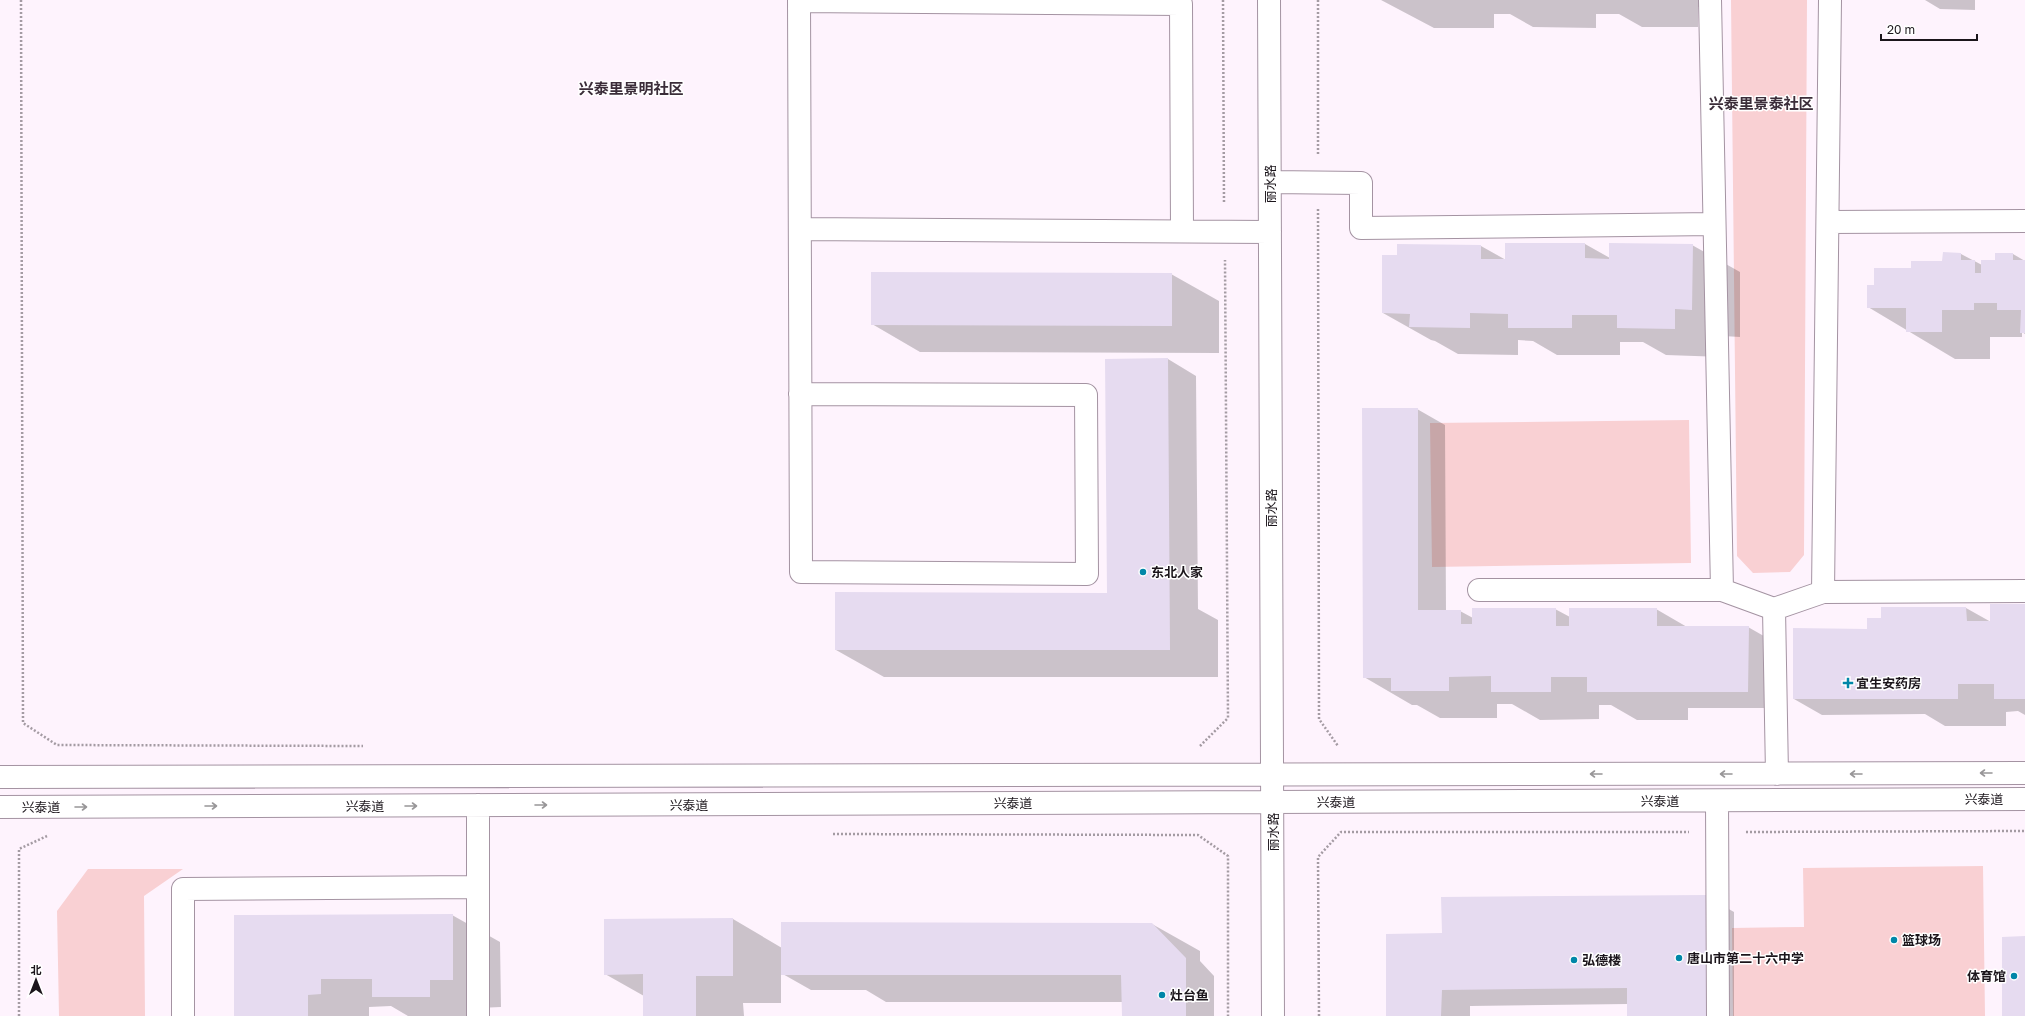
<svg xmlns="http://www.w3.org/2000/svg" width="2025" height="1016" viewBox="0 0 2025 1016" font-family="'Golos Text','Noto Sans SC',sans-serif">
<rect width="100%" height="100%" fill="#fef3fd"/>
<!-- green -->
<path fill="#f9d0d3" d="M1731 0H1807L1804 555 1790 572 1753 573 1737 556Z
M1689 420 1691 563 1432 567 1430 423Z
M1983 866 1985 1016H1733L1732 928 1804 927 1803 868Z
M88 869H183L144 896 145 1016H59L57 911Z"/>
<!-- shadow -->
<path fill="#0003" d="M1381 0H1715V7H1698V27H1642L1619 14H1596V28L1533 27 1510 14H1494V28H1434Z
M1925 0H1975V10L1940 9Z
M1506 244H1585L1610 258 1692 245 1740 272V337L1723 336V357L1666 355 1643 342H1620V355H1557L1533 341 1518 340V355L1458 354 1435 341 1431 340 1383 313 1398 256V245L1481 246 1506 260Z
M1944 253 1961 254 1982 265 1996 261V254H2013L2025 261V334L2022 332V337H1990V359H1955L1868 307 1875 286 1912 269 1943 262Z
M1171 274 1219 301V353L920 352 872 324Z
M1168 359 1196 376 1198 609 1218 620V677H884L836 650V593H1108Z
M1417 409 1445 425 1446 611H1460L1473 618 1555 609 1570 617 1656 609 1687 627H1748L1776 643V708H1688V720H1637L1611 705H1599V719L1540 720 1512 704H1497V718H1440L1417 705H1412L1364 677Z
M2025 605V715L2018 711 2006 712V726H1945L1925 714 1822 715 1794 699 1868 630 1882 619V608H1966L1991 622Z
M1706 896 1734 912V1016H1628V1004L1470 1006V1016H1387L1443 934 1442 898Z
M452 915 500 942 501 1007 478 1008V1016H408L391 1006 369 1007V1016H235Z
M733 919 782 948 1152 924 1200 951V961L1214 976V1016H1123V1002H886L866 990H811L781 973V1003H743L744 1016H644V996L605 974Z"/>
<!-- building -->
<path fill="#e6dbf0" d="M1505 243H1585V258L1609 259V243L1693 244 1692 310 1675 309V329L1617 328V315H1572V328H1508V314L1470 313V328L1409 327 1410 314 1382 313V255H1397V244L1481 245V259H1505Z
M1943 252 1961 253V260H1975V273H1981V260H1995V253H2013V260H2025V333H2020L2021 310H1997V303H1974V310H1942V332H1906V308H1867V285H1874V268H1911V261H1942Z
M871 272 1172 273V326L871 325Z
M1168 358 1170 650H835V592L1107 593 1105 359Z
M1362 408H1418V610H1461V624H1472V608H1556V626H1569V608H1657V626H1749L1748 692H1587V677H1551V692H1491V676L1449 677V691H1391V678H1363Z
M1990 604H2025V699H1994V684H1958V699H1793V628L1867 629V618H1881V607H1966L1967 621H1990Z
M1706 895 1707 1016H1627V988L1442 990 1441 1016H1386V934L1442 933 1441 897Z
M453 914V980H430V997H372V979H321V994L308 995V1016H234V915Z
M733 918V976H696V1016H643V974L604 975V919Z
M781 922 1152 923 1186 958V1016H1122L1121 975H781Z
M2025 936V1016H2002V937Z"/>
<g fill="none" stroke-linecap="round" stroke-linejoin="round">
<!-- minor casing -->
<g stroke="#a493a2" stroke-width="24">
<path id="minor" d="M799 0 801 572 1087 574 1086 395 800 394
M1269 0 1273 1016
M1710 0 1722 590 1774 609 1823 592 1830 0
M799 1 1181 4 1182 231
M1270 182 1361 183V228L1714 224
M1828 222 2025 221
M800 229 1270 232
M1479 590H1722
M1823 592 2025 591
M1774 609 1777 774
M0 777 2025 773
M1717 801 1718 1016
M478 805V1016
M0 807 2025 799
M183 1016V889L478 887"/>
</g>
<!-- path -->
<path stroke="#a49ba3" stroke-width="2.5" stroke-dasharray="2 2" stroke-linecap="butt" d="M21 0 23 723 57 745 363 746
M1223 0 1224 203
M1318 0V154
M1318 209 1319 719 1338 746
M1200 746 1228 718 1225 260
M1746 832 2025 831
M833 834 1198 835 1228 856V1016
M19 1016V849L47 836
M1319 1016 1318 857 1341 832H1689"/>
<!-- minor -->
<use href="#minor" stroke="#fff" stroke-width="22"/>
</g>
<!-- one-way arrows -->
<defs><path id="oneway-shaft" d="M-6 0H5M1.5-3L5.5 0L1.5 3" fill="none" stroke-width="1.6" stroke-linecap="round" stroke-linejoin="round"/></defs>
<g stroke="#989698">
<use href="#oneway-shaft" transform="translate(1986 773) rotate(180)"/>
<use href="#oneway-shaft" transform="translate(1596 774) rotate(-180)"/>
<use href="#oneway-shaft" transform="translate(1726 774) rotate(-180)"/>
<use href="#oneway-shaft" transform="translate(1856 774) rotate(180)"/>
<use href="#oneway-shaft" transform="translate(541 805)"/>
<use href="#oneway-shaft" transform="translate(211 806)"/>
<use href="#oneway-shaft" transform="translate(411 806)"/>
<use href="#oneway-shaft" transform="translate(81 807)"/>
</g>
<!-- markers -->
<g fill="#0087a8" stroke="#fff" stroke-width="1.5">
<circle cx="1143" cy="572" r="4"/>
<path d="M1846 677h4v4h4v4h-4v4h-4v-4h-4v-4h4z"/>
<circle cx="1894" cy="940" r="4"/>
<circle cx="1679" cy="958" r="4"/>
<circle cx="1574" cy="960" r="4"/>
<circle cx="2014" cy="976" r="4"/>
<circle cx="1162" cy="995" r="4"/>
</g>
<g text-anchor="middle" stroke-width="3" stroke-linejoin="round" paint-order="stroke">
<!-- street labels -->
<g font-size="13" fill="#1b151b" stroke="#fff">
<text transform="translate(1270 184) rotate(-90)" y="5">丽水路</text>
<text transform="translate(1271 508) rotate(-90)" y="5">丽水路</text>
<text x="1984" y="804">兴泰道</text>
<text x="1660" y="806">兴泰道</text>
<text x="1336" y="807">兴泰道</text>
<text x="1013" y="808">兴泰道</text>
<text x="689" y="810">兴泰道</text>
<text x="365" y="811">兴泰道</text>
<text x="41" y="812">兴泰道</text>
<text transform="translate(1273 832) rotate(-90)" y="5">丽水路</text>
</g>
<!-- poi labels -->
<g font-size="13" font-weight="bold" fill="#1b151b" stroke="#fff" text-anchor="start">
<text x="1151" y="577">东北人家</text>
<text x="1856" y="688">宜生安药房</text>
<text x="1902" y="945">篮球场</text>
<text x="1687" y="963">唐山市第二十六中学</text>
<text x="1582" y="965">弘德楼</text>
<text x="2006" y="981" text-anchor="end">体育馆</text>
<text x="1170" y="1000">灶台鱼</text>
</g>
<!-- quarter labels -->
<g font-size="15" font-weight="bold" fill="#3b2d39" stroke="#fff">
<text x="631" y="94">兴泰里景明社区</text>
<text x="1761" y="109">兴泰里景泰社区</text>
</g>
</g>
<!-- north arrow -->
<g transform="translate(36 980)" stroke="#ffffff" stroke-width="3" paint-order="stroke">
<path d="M0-3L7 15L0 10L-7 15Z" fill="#1b151b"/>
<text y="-6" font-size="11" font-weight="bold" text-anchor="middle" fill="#1b151b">北</text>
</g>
<!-- scale -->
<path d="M1881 34v6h96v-6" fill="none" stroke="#1b151b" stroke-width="2"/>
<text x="1887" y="34" font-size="12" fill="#1b151b" stroke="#ffffff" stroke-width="3" paint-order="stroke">20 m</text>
</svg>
